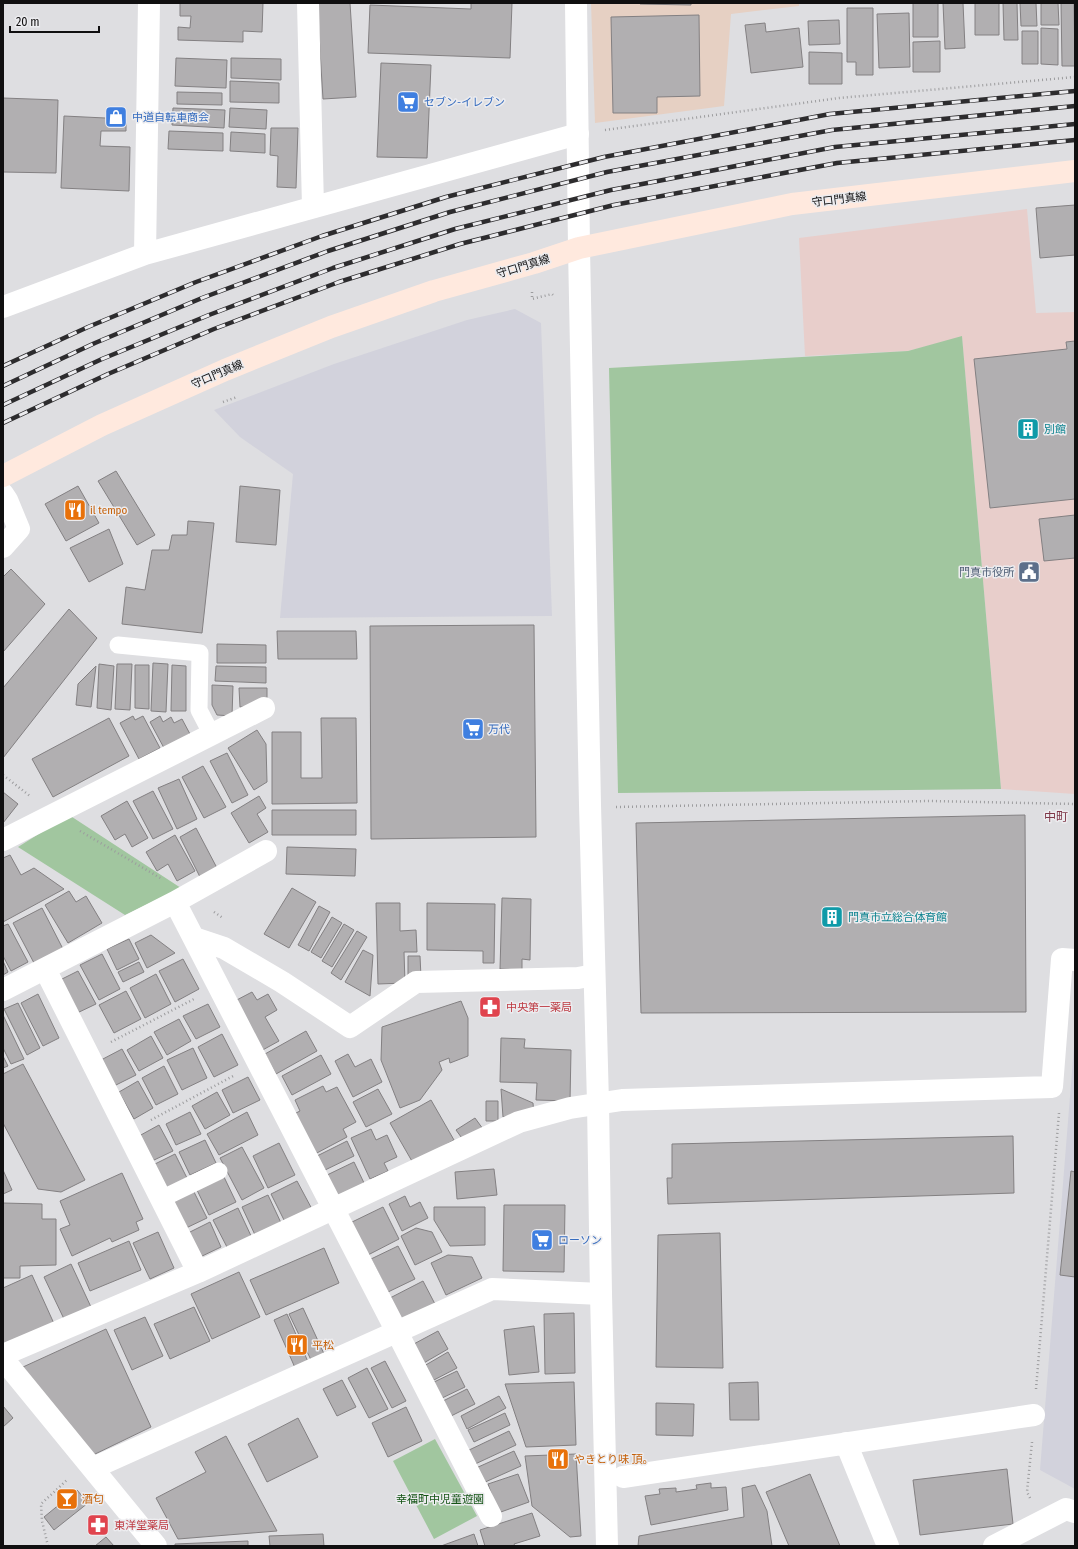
<svg xmlns="http://www.w3.org/2000/svg" width="1078" height="1549" viewBox="0 0 1078 1549" font-family="'Fira Sans Condensed','Noto Sans JP',sans-serif">
<rect width="100%" height="100%" fill="#dedee1"/>
<!-- commercial -->
<path fill="#e8cecb" d="M1027 209 1036 313 1075 312V794L1001 789 962 337 908 351 805 356 799 238Z"/>
<!-- built -->
<path fill="#d2d2dc" d="M515 309 541 323 552 616 280 618 293 474 240 437 214 410 334 364 467 320Z
M1075 1034V1489L1040 1470Z"/>
<!-- medical -->
<path fill="#e6d0c3" d="M591 3H799V6L731 14 724 106 595 123Z"/>
<!-- green -->
<path fill="#a1c69f" d="M962 336 1001 789 618 793 609 368 908 351Z
M69 815 181 888 125 915 18 847Z
M435 1439 477 1516 434 1539 393 1461Z"/>
<!-- building -->
<path fill="#b1afb1" stroke="#838082" d="M180 3H263L262 32 243 31V42L178 40V27L190 28 191 16H180Z
M317 3H350L356 97 323 99Z
M471 3H512L510 58 368 53 370 5 471 9Z
M640 3H691V5L640 4Z
M913 3H938V37H913Z
M943 3H963L965 48 945 49Z
M975 3H999V35H975Z
M1003 3H1017L1018 40H1004Z
M1020 3H1036L1037 26H1021Z
M1041 3H1058L1059 25H1041Z
M1061 3H1074L1075 66H1062Z
M847 8H873V75H856V62H847Z
M909 13 910 67 879 68 877 14Z
M699 15 700 96 657 97V113H613L611 17Z
M839 20 840 44 809 45 808 21Z
M765 23 766 32 799 28 803 67 751 73 745 25Z
M1041 28 1058 29V65L1041 64Z
M1022 31H1038V64H1022Z
M940 41V72H913V42Z
M809 52 842 53V84H809Z
M176 58 227 60 226 88 175 86Z
M231 58 281 59V80L231 78Z
M381 63 431 65 427 158 377 157Z
M230 81 279 83V103L230 102Z
M177 92 222 93V105L177 104Z
M3 98 58 100 56 173 3 172Z
M173 108 225 110 224 128 172 125Z
M230 108 267 110 266 129 229 127Z
M64 116 126 119V131H101L100 146 130 147 129 191 61 188Z
M271 128H298L296 188 277 187 278 156 270 155Z
M169 131 223 133V151L168 149Z
M231 132 265 134V153L230 151Z
M1075 205V255L1040 258 1036 208Z
M1075 341V499L990 508 974 359 1067 349 1066 342Z
M116 471 155 535 137 545 98 481Z
M78 486 99 523 66 541 45 504Z
M240 486 280 490 276 545 236 542Z
M1075 515V558L1044 561 1039 519Z
M188 521 214 523 202 633 122 624 126 587 145 590 152 550H169L172 535H187Z
M109 529 123 564 89 582 70 548Z
M11 569 45 604 3 652V577Z
M69 609 97 638 3 758V688Z
M534 625 536 837 371 839 370 626Z
M277 631H356L357 659H278Z
M217 644 266 645V663H217Z
M153 663 168 664 166 712 151 711Z
M99 664 114 666 111 710 97 708Z
M117 664H132L130 710 115 709Z
M135 665H149V709L135 708Z
M172 665 186 666V711H171Z
M96 666 91 707 76 705 78 684Z
M216 666 266 667V683L215 681Z
M212 685 233 686 232 716 217 715 212 705Z
M239 688H267V703L253 707H240Z
M133 716 135 720 143 716 160 748 139 759 120 723Z
M160 716 163 722 171 717 174 723 182 719 190 734 164 748 150 722Z
M109 718 129 756 53 797 32 759Z
M321 718H356L357 803 272 804V732H301V778H322Z
M257 730 266 744 267 782 254 790 228 748Z
M227 753 248 795 232 803 210 761Z
M203 766 226 807 204 818 182 777Z
M179 779 197 819 177 829 158 788Z
M153 791 173 829 153 839 133 801Z
M3 792 18 804 3 823Z
M259 796 266 808 257 814 268 832 249 843 231 813Z
M127 801 148 838 132 847 125 834 115 840 101 816Z
M272 810H356V835H272Z
M1025 815 1026 1012 641 1013 636 823Z
M196 828 217 868 200 877 180 837Z
M175 835 195 871 177 881 168 864 157 871 146 852Z
M287 847 356 849 355 876 286 874Z
M10 855 21 875 34 868 64 889 3 922V858Z
M292 888 316 902 289 948 264 934Z
M69 891 76 902 86 896 102 923 68 943 45 905Z
M502 898 531 899 530 960 522 959V970L500 969Z
M376 903H400V931L416 930 417 952H404L405 983 378 984Z
M427 903 495 904 494 963H483V951L427 950Z
M319 906 330 912 309 951 298 945Z
M42 908 63 949 34 963 13 923Z
M332 917 342 923 321 958 311 952Z
M8 924 28 962 11 971 3 956V926Z
M344 924 354 930 332 967 322 961Z
M357 931 367 937 341 980 331 973Z
M151 935 175 953 147 968 135 943Z
M129 939 139 959 117 970 107 949Z
M363 950 373 955 370 996 345 982Z
M102 954 120 989 99 1000 80 965Z
M408 956H420L421 977H408Z
M183 959 199 989 175 1002 159 971Z
M3 961 8 972 3 975Z
M139 962 144 972 123 982 118 972Z
M78 971 96 1004 75 1014 58 981Z
M156 974 171 1004 145 1018 130 988Z
M126 991 141 1019 114 1033 99 1005Z
M252 992 257 1000 268 994 277 1010 265 1017 279 1041 259 1052 231 1003Z
M38 994 59 1038 43 1046 21 1003Z
M461 1001 468 1018V1056L450 1063 449 1058 439 1062 442 1070 420 1100 400 1108 381 1060 382 1027Z
M18 1003 40 1048 27 1055 4 1009Z
M208 1004 220 1027 196 1039 183 1016Z
M3 1015 24 1059 11 1064 3 1048Z
M179 1019 191 1041 167 1055 154 1032Z
M306 1031 317 1051 276 1074 265 1054Z
M222 1034 238 1065 214 1077 198 1047Z
M151 1036 163 1058 139 1071 127 1050Z
M501 1038 525 1039 524 1048 571 1050 570 1101 536 1100 537 1083 500 1082Z
M193 1048 207 1078 182 1090 167 1060Z
M122 1049 136 1075 114 1086 101 1060Z
M348 1054 355 1067 371 1059 382 1082 353 1097 335 1061Z
M321 1055 331 1074 292 1095 282 1076Z
M3 1056 8 1066 3 1068Z
M23 1064 85 1180 61 1192 38 1189 3 1123V1074Z
M164 1066 178 1094 156 1105 142 1078Z
M248 1077 260 1100 233 1113 222 1090Z
M138 1081 153 1108 134 1119 119 1092Z
M323 1086 326 1092 337 1087 356 1122 343 1129 347 1137 315 1154 294 1114 300 1111 295 1100Z
M378 1089 392 1114 366 1127 353 1102Z
M501 1089 533 1103 534 1115 503 1117Z
M217 1092 230 1115 205 1129 192 1106Z
M431 1100 454 1140 413 1163 390 1123Z
M486 1101H498V1121H486Z
M190 1112 201 1134 176 1145 166 1124Z
M247 1112 258 1135 219 1155 207 1134Z
M475 1118 483 1129 464 1141 456 1130Z
M159 1125 173 1151 152 1161 139 1136Z
M371 1129 376 1140 387 1135 397 1157 384 1163 388 1171 370 1179 351 1138Z
M1013 1136 1014 1193 668 1204 667 1178H672V1144Z
M205 1140 216 1163 190 1175 179 1152Z
M347 1141 354 1156 323 1171 315 1157Z
M279 1143 295 1175 268 1188 253 1156Z
M242 1147 264 1188 242 1200 220 1158Z
M175 1154 187 1178 164 1189 153 1165Z
M354 1162 365 1185 336 1199 325 1176Z
M494 1169 497 1195 457 1199 455 1172Z
M3 1170 12 1190 3 1194Z
M1071 1171 1075 1172V1277L1060 1275Z
M122 1173 143 1219 136 1222 139 1230 112 1242 110 1238 72 1256 60 1229 70 1225 60 1201Z
M224 1177 236 1202 209 1215 197 1190Z
M297 1181 313 1211 286 1224 271 1194Z
M193 1190 207 1218 184 1229 170 1202Z
M268 1195 282 1225 256 1237 242 1207Z
M405 1196 410 1207 420 1202 428 1218 402 1231 389 1204Z
M3 1203 42 1204V1219H56V1265L20 1266V1278H3Z
M504 1205H565L564 1272 503 1271Z
M383 1207 399 1239 366 1256 350 1223Z
M434 1207H485V1245L450 1246 434 1220Z
M238 1208 252 1238 228 1249 213 1220Z
M210 1222 221 1247 198 1258 186 1234Z
M416 1228 432 1232 442 1252 415 1265 401 1236Z
M158 1232 174 1268 150 1279 133 1243Z
M720 1233 723 1368 656 1367 658 1235Z
M129 1241 141 1270 90 1291 78 1263Z
M398 1246 415 1279 388 1292 371 1259Z
M324 1248 339 1283 266 1315 250 1280Z
M448 1255 472 1257 482 1278 446 1295 431 1263Z
M71 1264 91 1307 64 1319 44 1277Z
M239 1272 260 1317 212 1339 191 1294Z
M32 1275 56 1328 3 1347V1288Z
M423 1281 435 1304 401 1320 390 1298Z
M194 1307 210 1341 170 1359 154 1324Z
M303 1308 325 1356 312 1362 289 1314Z
M574 1313 575 1373 545 1374 544 1314Z
M287 1314 309 1364 296 1370 274 1320Z
M145 1317 163 1356 132 1370 114 1330Z
M534 1326 539 1372 509 1375 504 1330Z
M106 1329 151 1427 91 1456 23 1367Z
M438 1331 448 1349 422 1364 412 1345Z
M448 1352 457 1368 432 1381 424 1366Z
M385 1361 406 1401 392 1408 371 1368Z
M367 1368 388 1409 369 1418 348 1378Z
M457 1371 465 1387 440 1399 432 1383Z
M342 1380 356 1407 337 1416 323 1389Z
M574 1382 576 1445 526 1447 505 1384Z
M758 1382 759 1420H730L729 1383Z
M467 1389 475 1404 449 1417 441 1402Z
M499 1396 506 1408 467 1429 461 1416Z
M656 1403 694 1404 693 1436 656 1435Z
M3 1406 13 1418 3 1427Z
M406 1407 422 1441 388 1457 372 1423Z
M505 1413 510 1425 474 1442 468 1430Z
M298 1418 318 1457 267 1482 248 1444Z
M509 1431 516 1445 473 1465 467 1451Z
M226 1436 277 1531 178 1539 156 1498 206 1472 195 1452Z
M514 1451 521 1466 483 1483 476 1468Z
M576 1454 581 1536 570 1537 532 1506 525 1456Z
M1007 1469 1013 1524 920 1535 913 1480Z
M518 1474 529 1502 498 1513 488 1484Z
M810 1474 840 1546H789L766 1492Z
M711 1483V1488L726 1487 728 1510 651 1525 645 1496 660 1494 659 1489 676 1488V1492L697 1489 696 1485Z
M755 1485 767 1511 772 1546H638L639 1536 744 1517 742 1488Z
M77 1490 88 1503 54 1530 44 1517Z
M532 1513 540 1536 514 1544 515 1546H485L480 1530Z
M323 1534 324 1546H270L269 1536Z
M474 1534 478 1546H441Z
M106 1537 114 1546H95Z
M248 1541V1546H175V1544Z"/>
<g fill="none" stroke-linecap="round" stroke-linejoin="round">
<!-- path -->
<path stroke="#9c9c9e" stroke-width="2.5" stroke-dasharray="1 3" stroke-linecap="butt" d="M605 130 839 98 1075 77
M532 292V299L552 294 553 295
M223 402 237 397
M3 775 30 796
M616 807 930 801 1075 804
M80 831 162 879
M214 912 223 918
M111 1042 196 998
M151 1120 235 1075
M1036 1389 1059 1113
M1030 1498 1027 1492 1032 1442
M48 1546 42 1521 41 1504 68 1479"/>
<!-- service -->
<path stroke="#fff" stroke-width="17" d="M118 645 200 653 199 710 212 735
M161 1199 219 1171"/>
<!-- minor -->
<path stroke="#fff" stroke-width="22" d="M308 3 313 207
M145 254 149 3
M3 307 145 254 578 134
M3 494 7 500 19 529 3 547
M3 840 264 708
M175 902 397 1332 491 1516
M194 938 224 948 282 982 350 1027 416 982 578 978 594 975
M45 969 198 1272
M3 990 175 902 266 851
M3 1355 198 1272 519 1122 570 1108 622 1100 1052 1087 1062 959 1075 960
M3 1359 156 1546
M846 1443 888 1546
M93 1468 492 1289 601 1294
M623 1477 1034 1415
M994 1546 1066 1509 1075 1512"/>
<!-- tertiary -->
<path stroke="#fff" stroke-width="22" d="M576 3 579 248 590 805 598 1103 601 1294 607 1546"/>
<!-- secondary -->
<path stroke="#ffe9de" stroke-width="22" d="M3 476 102 425 225 370 331 327 434 291 534 263 579 248 792 204 1075 171"/>
<!-- rail casing -->
<g stroke="#2d2c2e" stroke-width="4.5">
<path id="rail" d="M3 366 88 327 196 282 322 236 446 197 604 157 830 114 1075 91
M3 386 95 343 202 298 328 251 450 212 607 172 832 130 1075 106
M3 405 102 359 209 315 333 268 455 229 611 190 835 147 1075 124
M3 423 108 374 214 329 339 282 460 244 614 205 837 163 1075 140"/>
</g>
<!-- rail -->
<use href="#rail" stroke="#ececef" stroke-width="3" stroke-dasharray="9" stroke-linecap="butt"/>
</g>
<!-- icons -->
<defs>
<g id="supermarket-square" transform="scale(1.15)"><rect x="-9" y="-9" width="18" height="18" rx="4" fill="#3f7fe0" stroke="#ececef"/><path d="M-6-5.5h2.5l.6 2H6L4.5 2H-2.5L-4.4-4H-6ZM-1.5 3.2a1.3 1.3 0 1 0 .1 0ZM3 3.2a1.3 1.3 0 1 0 .1 0Z" fill="#fff"/></g>
<g id="shop-square" transform="scale(1.15)"><rect x="-9" y="-9" width="18" height="18" rx="4" fill="#3f7fe0" stroke="#ececef"/><path d="M-5-2.5h2.3a2.7 3.5 0 0 1 5.4 0H5L5.5 6h-11ZM-1.5-2.5h3a1.5 2.3 0 0 0-3 0Z" fill="#fff"/></g>
<g id="building-square" transform="scale(1.15)"><rect x="-9" y="-9" width="18" height="18" rx="4" fill="#0f9aa8" stroke="#ececef"/><path d="M-4-6H4V6H1V3H-1V6H-4ZM-2.5-4.3h1.7v1.8h-1.7ZM.8-4.3h1.7v1.8H.8ZM-2.5-1h1.7V.8h-1.7ZM.8-1h1.7V.8H.8Z" fill="#fff"/></g>
<g id="restaurant-square" transform="scale(1.15)"><rect x="-9" y="-9" width="18" height="18" rx="4" fill="#e8710a" stroke="#ececef"/><path d="M-5-6h1v4h1v-4h1v4h1v-4h1v5L-1.5 .5V6h-2V.5L-5-1ZM5-6V6H3V1.5H1.5Q1.5-4 5-6Z" fill="#fff"/></g>
<g id="civic-square" transform="scale(1.15)"><rect x="-9" y="-9" width="18" height="18" rx="4" fill="#5c6f8a" stroke="#ececef"/><path d="M-.6-6.5H3V-4.5H.6V-3L4-1V1h2V6H-6V1h2V-1L-.6-3ZM-1.2 2.5V6h2.4V2.5Z" fill="#fff"/></g>
<g id="pharmacy-square" transform="scale(1.15)"><rect x="-9" y="-9" width="18" height="18" rx="4" fill="#e0444e" stroke="#ececef"/><path d="M-2-6h4v4h4v4h-4v4h-4v-4h-4v-4h4Z" fill="#fff"/></g>
<g id="bar-square" transform="scale(1.15)"><rect x="-9" y="-9" width="18" height="18" rx="4" fill="#e8710a" stroke="#ececef"/><path d="M-6-5H6L.8 .8V4.5H3.5V6h-7V4.5H-.8V.8Z" fill="#fff"/></g>
</defs>
<g fill-rule="evenodd">
<use href="#supermarket-square" x="408" y="102"/>
<use href="#shop-square" x="116" y="117"/>
<use href="#building-square" x="1028" y="429"/>
<use href="#restaurant-square" x="75" y="510"/>
<use href="#civic-square" x="1029" y="572"/>
<use href="#supermarket-square" x="473" y="729"/>
<use href="#building-square" x="832" y="917"/>
<use href="#pharmacy-square" x="490" y="1007"/>
<use href="#supermarket-square" x="542" y="1240"/>
<use href="#restaurant-square" x="297" y="1345"/>
<use href="#restaurant-square" x="558" y="1459"/>
<use href="#bar-square" x="67" y="1499"/>
<use href="#pharmacy-square" x="98" y="1525"/>
</g>
<g text-anchor="middle" stroke-width="3" stroke-linejoin="round" paint-order="stroke">
<!-- shop labels -->
<g font-size="11" fill="#366cbe" stroke="#ececef" text-anchor="start">
<text x="424" y="106">セブン-イレブン</text>
<text x="132" y="121">中道自転車商会</text>
<text x="488" y="733">万代</text>
<text x="558" y="1244">ローソン</text>
</g>
<!-- street labels -->
<g font-size="11" fill="#100f10" stroke="#ececef">
<text transform="translate(839 199) rotate(-7)" y="4">守口門真線</text>
<text transform="translate(523 266) rotate(-17)" y="4">守口門真線</text>
<text transform="translate(217 374) rotate(-23)" y="4">守口門真線</text>
</g>
<!-- culture labels -->
<g font-size="11" fill="#0d838f" stroke="#ececef" text-anchor="start">
<text x="1044" y="433">別館</text>
<text x="848" y="921">門真市立総合体育館</text>
</g>
<!-- food labels -->
<g font-size="11" fill="#c56008" stroke="#ececef" text-anchor="start">
<text x="90" y="514">il tempo</text>
<text x="312" y="1349">平松</text>
<text x="574" y="1463">やきとり味 頂。</text>
<text x="82" y="1503">酒匂</text>
</g>
<!-- service labels -->
<g font-size="11" fill="#4e5e75" stroke="#ececef" text-anchor="end">
<text x="1014" y="576">門真市役所</text>
</g>
<!-- health labels -->
<g font-size="11" fill="#be3a42" stroke="#ececef" text-anchor="start">
<text x="506" y="1011">中央第一薬局</text>
<text x="114" y="1529">東洋堂薬局</text>
</g>
<!-- park labels -->
<g font-size="11" fill="#145416" stroke="#ececef">
<text x="440" y="1503">幸福町中児童遊園</text>
</g>
<!-- neighbourhood labels -->
<g font-size="12" fill="#7f3849" stroke="#ececef">
<text x="1056" y="821">中町</text>
</g>
</g>
<!-- border -->
<rect width="1078" height="1549" fill="none" stroke="#100f10" stroke-width="8"/>
<!-- scale -->
<path d="M10 26v6h89v-6" fill="none" stroke="#100f10" stroke-width="2"/>
<text x="16" y="26" font-size="12" fill="#100f10" stroke="#ececef" stroke-width="3" paint-order="stroke">20 m</text>
</svg>
